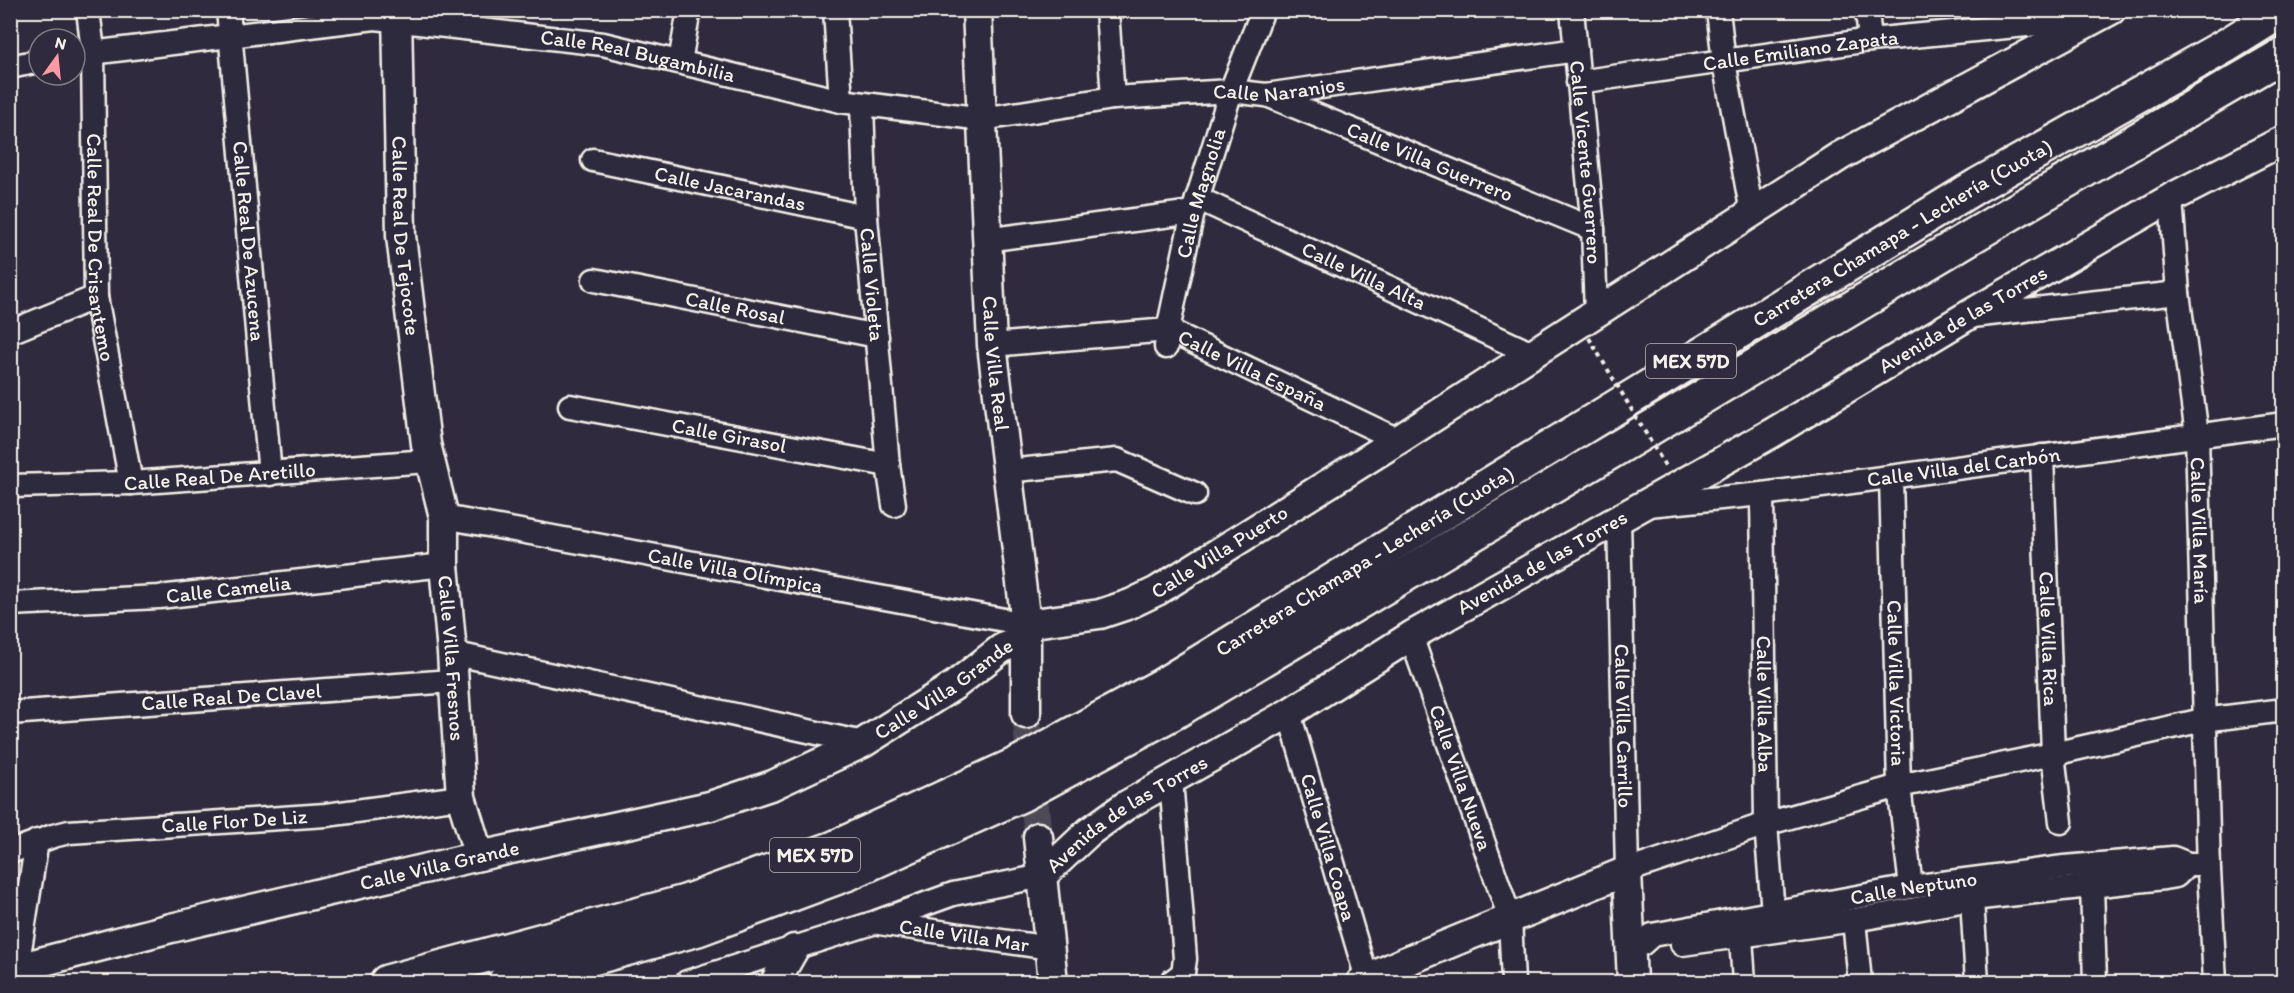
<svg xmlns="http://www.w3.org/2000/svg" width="2294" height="993" viewBox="0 0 2294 993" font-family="Itim,sans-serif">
<rect width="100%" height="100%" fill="#2f2a3d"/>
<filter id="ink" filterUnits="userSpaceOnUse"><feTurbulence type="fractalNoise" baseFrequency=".0167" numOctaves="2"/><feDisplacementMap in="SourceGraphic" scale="12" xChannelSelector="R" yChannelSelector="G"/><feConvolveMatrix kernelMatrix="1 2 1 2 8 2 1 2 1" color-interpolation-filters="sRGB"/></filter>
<g filter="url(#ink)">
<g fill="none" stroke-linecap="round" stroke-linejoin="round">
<!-- tertiary-tunnel -->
<path stroke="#4d4857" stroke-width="28" stroke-dasharray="28 14" stroke-linecap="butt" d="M1026 714 1038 837"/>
<!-- minor casing -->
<g stroke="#f4f1e8" stroke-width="27">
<g id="minor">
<path id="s1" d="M88 10 93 51 96 297 131 483"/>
<path id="s2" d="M228 10 270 474"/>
<path d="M835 10 841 101"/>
<path d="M1107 10 1113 98"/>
<path id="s3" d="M1572 10 1593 229 1596 314"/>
<path d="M1718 10 1724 62 1752 213"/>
<path d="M1867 10 1870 40"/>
<path id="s4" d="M75 55 375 18 603 44 841 101 983 119 1113 98 1231 91 1266 95 1576 50"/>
<path d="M680 62 689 10"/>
<path d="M10 67 39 61"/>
<path id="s5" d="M1578 82 1870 40 2089 19"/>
<path id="s6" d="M1267 95 1593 229"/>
<path id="s7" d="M862 105 866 217 888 465 894 505"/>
<path id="s8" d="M593 160 866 217"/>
<path id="s9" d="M1197 198 1532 354"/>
<path id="s10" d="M2171 198 2178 293 2197 435 2209 870 2215 982"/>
<path d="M986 240 1193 212"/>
<path id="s11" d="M594 280 877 336"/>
<path d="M1972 316 2178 293"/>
<path d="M10 332 96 297"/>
<path id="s12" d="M992 345 1168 330 1398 440"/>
<path id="s13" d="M1166 347 1168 330 1193 212 1231 91 1263 10"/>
<path id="s14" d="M570 406 888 465"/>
<path id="s15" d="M2042 456 2053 754 2061 822"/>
<path d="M1007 471 1117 460 1195 494"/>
<path id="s16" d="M1891 477 1899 786 1911 887"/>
<path id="s17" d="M10 486 131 483 428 461"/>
<path id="s18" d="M1762 494 1766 824 1773 913"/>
<path id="s19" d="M1648 505 1762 494 2284 424"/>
<path id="s20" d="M444 517 1026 624"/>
<path id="s21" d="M1619 518 1627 871 1766 824 1899 786 2053 754 2203 720 2284 710"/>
<path id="s22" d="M10 604 159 597 444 565"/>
<path id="s23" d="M1411 636 1510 918 1513 982"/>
<path d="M452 653 863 743"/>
<path id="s24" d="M10 713 452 681"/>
<path id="s25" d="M1289 713 1367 979"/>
<path d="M1171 779 1185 959 1183 973 1171 982"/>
<path id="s26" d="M10 852 53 836 69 832 326 815 461 797"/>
<path d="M2092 886 2095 982"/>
<path d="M1972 899 1977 982"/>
<path d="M1854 920 1860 982"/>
<path id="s27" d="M879 923 1050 948"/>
<path d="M1741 938 1744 982"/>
<path d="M1682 944 1854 920 1972 899 2164 878 2176 876 2188 864"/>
<path id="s28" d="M1631 948 1642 944 1652 935 1911 887 2064 867 2173 858 2188 864H2208"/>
<path d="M17 968 37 841"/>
<path d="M687 982 876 922 953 894 1042 876"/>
</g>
</g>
<!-- tertiary casing -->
<g stroke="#f4f1e8" stroke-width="33">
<g id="tertiary">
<path id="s29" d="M397 10 401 236 426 444 444 517V565L452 653 461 797 479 856"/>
<path id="s30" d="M977 10 992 345 1026 624V714"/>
<path id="s31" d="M1026 624 1100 614 1130 604 1157 591 1398 440 1840 156 2111 10"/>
<path d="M1038 837 1053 982"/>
<path id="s32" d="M1042 876 1089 832 1125 806 1289 713 1411 636 1772 433 1967 316 2171 198 2284 140"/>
<path id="s33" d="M10 970 171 928 479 856 710 806 773 785 863 743 955 685 1001 649 1026 636"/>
<path d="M775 982 794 949"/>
<path d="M1361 982 1404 962 1627 871 1632 982"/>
</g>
</g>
<!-- motorway casing -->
<g stroke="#f4f1e8" stroke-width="38">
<g id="motorway">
<path id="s34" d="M387 982 685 902 834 848 1017 764 1161 686 1978 185 2227 45 2283 10"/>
<path d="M505 982 698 929 849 873 1021 795 1178 710 1996 222 2284 54"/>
</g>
</g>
<!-- minor -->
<use href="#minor" stroke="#2f2a3d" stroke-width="22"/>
<!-- tertiary -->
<use href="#tertiary" stroke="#2f2a3d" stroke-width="28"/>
<!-- motorway -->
<use href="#motorway" stroke="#2f2a3d" stroke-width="33"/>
<!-- path-bridge -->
<path stroke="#f4f1e8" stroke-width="4" stroke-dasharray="4.5 4.5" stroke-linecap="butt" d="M1589 338 1667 469"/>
</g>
</g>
<g text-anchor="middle" stroke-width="4.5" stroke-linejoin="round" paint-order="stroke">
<!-- shield labels -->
<g fill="#2f2a3d" stroke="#b9b5b5" stroke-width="1.5">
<rect x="1646" y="344" width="90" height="34" rx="4.5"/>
<rect x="770" y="838" width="90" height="34" rx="4.5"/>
</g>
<g font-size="20" font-weight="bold" fill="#f4f1e8">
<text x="1691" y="368">MEX 57D</text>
<text x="815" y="862">MEX 57D</text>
</g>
<!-- street labels -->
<g font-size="21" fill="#f4f1e8" stroke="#2f2a3d">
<text dy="7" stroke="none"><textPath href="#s5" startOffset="225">Calle Emiliano Zapata</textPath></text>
<text dy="7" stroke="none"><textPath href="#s4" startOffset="568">Calle Real Bugambilia</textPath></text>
<text dy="7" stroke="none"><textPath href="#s4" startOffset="1218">Calle Naranjos</textPath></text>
<text dy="7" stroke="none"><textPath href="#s6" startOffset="176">Calle Villa Guerrero</textPath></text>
<text dy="7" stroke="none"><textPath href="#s3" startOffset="153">Calle Vicente Guerrero</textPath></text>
<text dy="7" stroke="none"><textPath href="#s8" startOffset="140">Calle Jacarandas</textPath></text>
<text dy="7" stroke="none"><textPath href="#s13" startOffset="158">Calle Magnolia</textPath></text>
<text dy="7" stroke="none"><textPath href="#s34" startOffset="1701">Carretera Chamapa - Lechería (Cuota)</textPath></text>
<text dy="7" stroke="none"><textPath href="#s29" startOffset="226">Calle Real De Tejocote</textPath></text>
<text dy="7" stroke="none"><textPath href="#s2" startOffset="232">Calle Real De Azucena</textPath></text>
<text dy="7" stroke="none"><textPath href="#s1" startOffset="238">Calle Real De Crisantemo</textPath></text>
<text dy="7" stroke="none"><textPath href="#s9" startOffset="184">Calle Villa Alta</textPath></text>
<text dy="7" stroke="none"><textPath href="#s7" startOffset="180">Calle Violeta</textPath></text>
<text dy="7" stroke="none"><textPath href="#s11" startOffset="144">Calle Rosal</textPath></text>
<text dy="7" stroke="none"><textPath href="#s32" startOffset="1078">Avenida de las Torres</textPath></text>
<text dy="7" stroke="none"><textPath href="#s30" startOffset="354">Calle Villa Real</textPath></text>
<text dy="7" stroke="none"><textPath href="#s12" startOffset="270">Calle Villa España</textPath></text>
<text dy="7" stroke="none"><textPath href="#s14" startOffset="162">Calle Girasol</textPath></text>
<text dy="7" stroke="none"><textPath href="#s19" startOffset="318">Calle Villa del Carbón</textPath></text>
<text dy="7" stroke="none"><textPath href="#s17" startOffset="210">Calle Real De Aretillo</textPath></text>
<text dy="7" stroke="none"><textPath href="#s10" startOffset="334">Calle Villa María</textPath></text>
<text dy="7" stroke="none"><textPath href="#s31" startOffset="210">Calle Villa Puerto</textPath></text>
<text dy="7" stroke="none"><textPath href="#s34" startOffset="1071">Carretera Chamapa - Lechería (Cuota)</textPath></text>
<text dy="7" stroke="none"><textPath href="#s32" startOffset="592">Avenida de las Torres</textPath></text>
<text dy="7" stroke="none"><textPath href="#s20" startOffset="296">Calle Villa Olímpica</textPath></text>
<text dy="7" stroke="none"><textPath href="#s22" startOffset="219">Calle Camelia</textPath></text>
<text dy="7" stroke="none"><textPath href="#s15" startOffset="183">Calle Villa Rica</textPath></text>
<text dy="7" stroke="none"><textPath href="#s29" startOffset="652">Calle Villa Fresnos</textPath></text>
<text dy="7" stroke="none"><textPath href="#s16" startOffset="206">Calle Villa Victoria</textPath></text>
<text dy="7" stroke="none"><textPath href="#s33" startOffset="982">Calle Villa Grande</textPath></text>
<text dy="7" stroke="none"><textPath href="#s24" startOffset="222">Calle Real De Clavel</textPath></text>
<text dy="7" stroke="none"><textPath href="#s18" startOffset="210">Calle Villa Alba</textPath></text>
<text dy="7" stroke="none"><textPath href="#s21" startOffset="208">Calle Villa Carrillo</textPath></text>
<text dy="7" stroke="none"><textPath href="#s23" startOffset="150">Calle Villa Nueva</textPath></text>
<text dy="7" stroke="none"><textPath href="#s32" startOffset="106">Avenida de las Torres</textPath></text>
<text dy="7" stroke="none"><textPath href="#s26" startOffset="228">Calle Flor De Liz</textPath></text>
<text dy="7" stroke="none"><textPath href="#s25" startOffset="140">Calle Villa Coapa</textPath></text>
<text dy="7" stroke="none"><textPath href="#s33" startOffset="442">Calle Villa Grande</textPath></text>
<text dy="7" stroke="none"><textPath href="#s28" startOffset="291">Calle Neptuno</textPath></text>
<text dy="7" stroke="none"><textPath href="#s27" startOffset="86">Calle Villa Mar</textPath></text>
</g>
</g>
<!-- margin -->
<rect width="2294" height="993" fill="none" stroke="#2f2a3d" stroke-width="36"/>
<rect x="18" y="18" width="2258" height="957" fill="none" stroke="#f4f1e8" stroke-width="2" filter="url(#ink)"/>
<!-- north arrow -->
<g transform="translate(57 57) rotate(15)"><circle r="28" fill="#2f2a3d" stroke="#7e7a81" stroke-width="1.5"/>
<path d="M0-4.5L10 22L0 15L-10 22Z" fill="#ff9aa2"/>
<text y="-9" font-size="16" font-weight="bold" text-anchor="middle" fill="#f4f1e8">N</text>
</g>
</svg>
